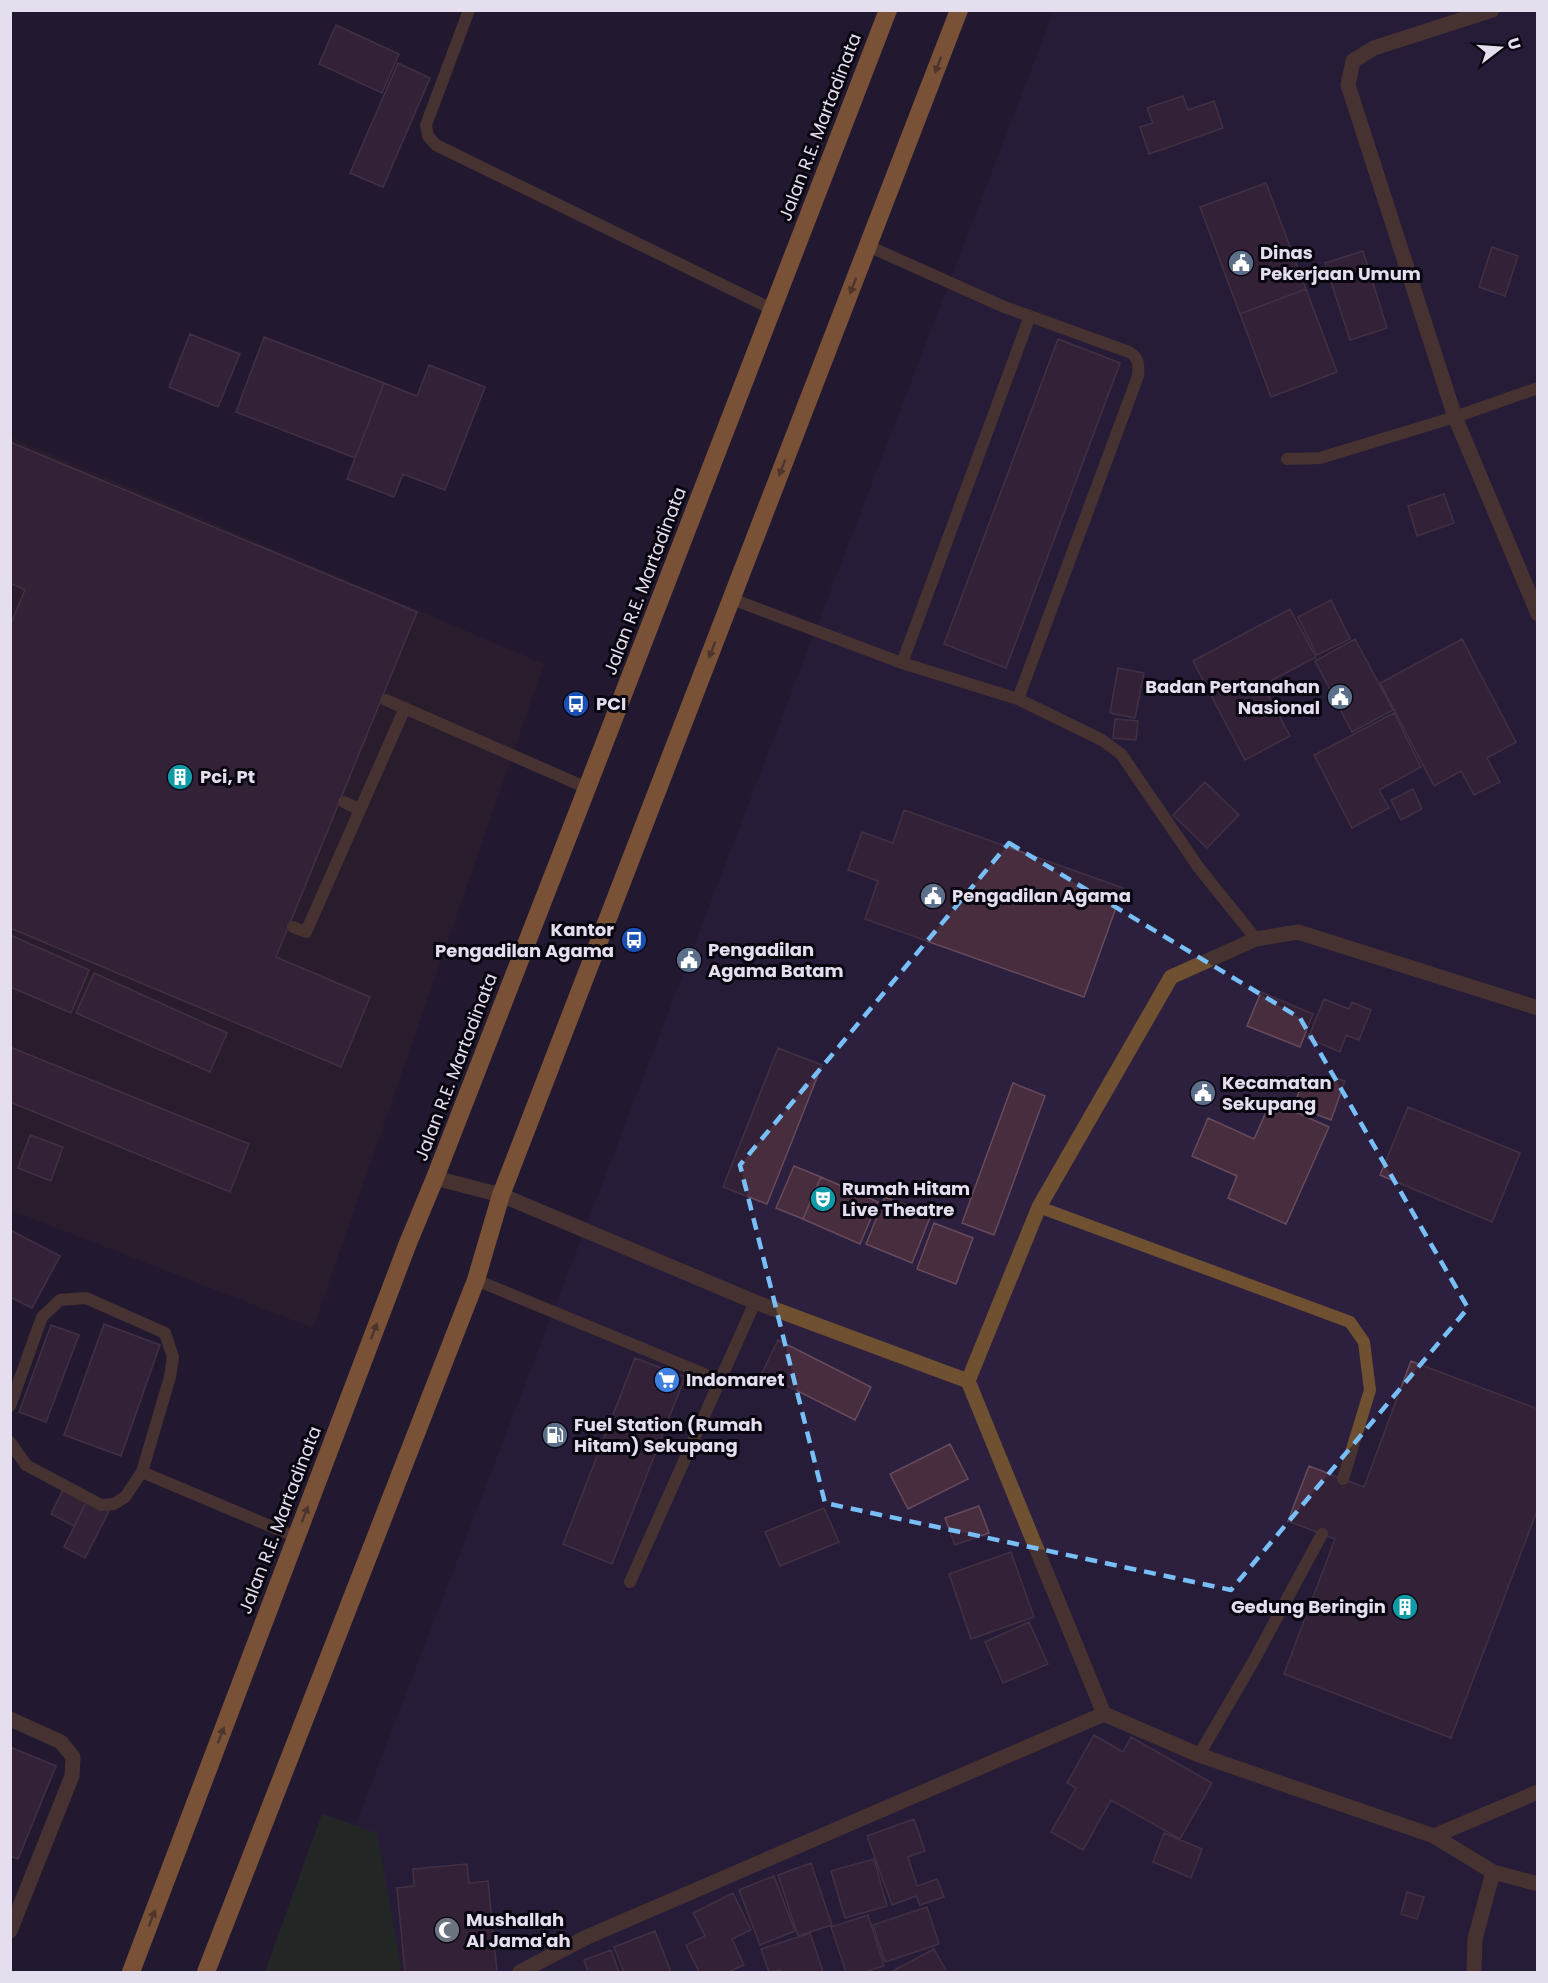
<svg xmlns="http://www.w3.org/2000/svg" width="1548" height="1983" viewBox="0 0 1548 1983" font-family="Poppins,sans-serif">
<rect width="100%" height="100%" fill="#221931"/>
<!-- built -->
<path fill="#2c203e" d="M1054 11H1537V1972H299Z"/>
<!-- industrial -->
<path fill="#312028" d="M10 437 544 664 313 1328 11 1210Z"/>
<!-- green -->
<path fill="#233818" d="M322 1814 377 1833 402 1972H265Z"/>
<!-- building -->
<path fill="#472d3e" stroke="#674b5c" stroke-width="1.5" d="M336 25 399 54 382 93 319 64Z
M398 63 430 78 383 187 350 173Z
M1183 96 1188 110 1214 101 1223 128 1149 154 1140 127 1153 123 1147 108Z
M1266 183 1306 289 1240 314 1200 207Z
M1492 247 1518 256 1505 296 1479 287Z
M1363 251 1387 328 1350 340 1325 263Z
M1306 289 1337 372 1271 397 1240 314Z
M190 334 240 354 218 407 169 387Z
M264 337 384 383 355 458 236 412Z
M1058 339 1120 363 1006 668 944 644Z
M429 365 485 387 445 490 403 474 394 497 347 479 384 383 417 396Z
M10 442 417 612 276 957 370 997 341 1067 10 928V626L25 590 10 583Z
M1444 494 1454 523 1417 536 1408 506Z
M1331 600 1350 639 1317 655 1298 617Z
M1290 609 1316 657 1263 685 1290 736 1245 760 1193 661Z
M1355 639 1393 710 1352 732 1315 661Z
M1462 639 1516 742 1487 758 1500 782 1474 795 1461 771 1434 786 1380 683Z
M1118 668 1144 673 1135 718 1110 713Z
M1394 713 1421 767 1379 790 1389 808 1352 828 1314 755Z
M1115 719 1138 721 1136 740 1113 738Z
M1205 782 1239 815 1207 848 1173 815Z
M1413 789 1422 809 1401 820 1391 800Z
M904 810 1123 888 1084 997 865 919 878 881 848 870 862 832 893 843Z
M10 935 89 970 71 1013 10 987Z
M94 973 227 1033 210 1072 76 1013Z
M1261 992 1313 1014 1300 1047 1247 1026Z
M1324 999 1349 1009 1352 1002 1371 1010 1359 1040 1346 1035 1340 1052 1308 1038Z
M10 1047 249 1144 230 1192 10 1102Z
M778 1048 822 1065 767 1204 723 1187Z
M1304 1077 1330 1086 1333 1077 1345 1081 1331 1120 1294 1106Z
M1013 1083 1045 1096 994 1235 962 1223Z
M1271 1101 1329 1127 1286 1224 1228 1198 1237 1176 1192 1156 1208 1118 1254 1139Z
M1408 1107 1520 1153 1492 1222 1380 1175Z
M30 1135 63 1147 51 1181 18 1168Z
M794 1166 821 1177 803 1219 776 1208Z
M821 1177 878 1202 860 1244 803 1219Z
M885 1197 931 1215 912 1263 866 1244Z
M934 1223 973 1238 956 1284 917 1269Z
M10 1230 60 1256 32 1308 10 1297Z
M104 1324 160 1345 121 1456 64 1435Z
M51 1325 79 1335 46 1422 19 1412Z
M778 1340 871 1387 855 1420 762 1373Z
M635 1358 685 1377 612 1564 563 1544Z
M1411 1361 1538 1409V1508L1451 1738 1284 1674 1335 1539 1288 1521 1309 1466 1364 1487Z
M950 1444 968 1479 908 1509 890 1474Z
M64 1488 87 1501 74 1526 51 1514Z
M87 1501 109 1511 85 1558 64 1547Z
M979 1506 989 1533 955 1545 945 1518Z
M824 1508 839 1542 780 1566 765 1532Z
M1011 1552 1034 1617 971 1639 949 1574Z
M1029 1622 1048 1664 1003 1683 985 1642Z
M1094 1735 1123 1752 1131 1737 1212 1783 1180 1839 1111 1800 1083 1850 1051 1832 1076 1788 1067 1783Z
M10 1747 56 1766 18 1859 10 1856Z
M914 1819 925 1851 908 1857 917 1886 937 1879 944 1897 920 1905 916 1896 892 1905 867 1836Z
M1164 1833 1202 1849 1191 1878 1153 1862Z
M874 1859 887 1906 845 1918 831 1871Z
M811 1863 832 1925 798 1936 778 1875Z
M467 1864 469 1883 488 1881 497 1972H405L397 1888 414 1886 413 1869Z
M774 1876 795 1931 760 1945 739 1890Z
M1407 1892 1424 1897 1417 1919 1401 1914Z
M733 1893 751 1930 732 1939 744 1965 728 1972H699L686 1945 705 1936 693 1913Z
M927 1907 939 1944 885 1962 873 1925Z
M868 1915 884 1966 864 1972H846L831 1927Z
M655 1931 671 1972H624L614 1947Z
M810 1933 823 1972H782L781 1970 769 1972 761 1949Z
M934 1949 947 1972H891Z
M611 1950 619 1972H588L584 1960Z"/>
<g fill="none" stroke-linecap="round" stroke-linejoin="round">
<!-- lane -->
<path stroke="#6f5031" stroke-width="12" d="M469 10 426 125 428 136 436 145 772 309
M868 246 1002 306 1129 352C1139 357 1139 365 1138 376L1018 699
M1287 459 1320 458 1455 417 1538 388
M732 599 902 663 1018 699 1102 740 1121 754 1199 868 1256 939
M902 663 1030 316
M386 700 587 788
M344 802 359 809
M293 927 306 932 405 708
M1039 1207 1350 1322 1364 1342 1370 1390 1343 1479
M476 1280 719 1380
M10 1406 42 1317 60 1300 86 1298 165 1333 173 1357 170 1377 142 1472 125 1497 114 1504 101 1505 26 1465 10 1442
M142 1472 296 1537
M630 1582 755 1302
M1199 1755 1253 1662 1322 1534"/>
<!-- street -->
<path stroke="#6f5031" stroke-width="15" d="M1492 10 1374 48 1353 61 1348 85 1455 417 1538 614
M435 1178 501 1195 755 1302 968 1381 1104 1714 1199 1755 1434 1836 1493 1872 1538 1884
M968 1381 1039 1207 1171 977 1256 939 1298 932 1538 1008
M10 1719 61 1742 73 1757 72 1776 10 1931
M1434 1836 1538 1792
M520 1972 587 1937 1104 1714
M1474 1972 1475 1939 1493 1872"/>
<!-- highway -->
<path stroke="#e1943e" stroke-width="18" d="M131 1972 408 1243 435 1178 587 788 888 10
M206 1972 476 1280 501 1195 959 10"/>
</g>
<!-- one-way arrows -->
<defs><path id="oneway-solid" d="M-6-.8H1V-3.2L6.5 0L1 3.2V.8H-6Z" transform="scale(1.5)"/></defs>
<g fill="#805429">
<use href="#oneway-solid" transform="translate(938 65) rotate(111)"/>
<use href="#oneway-solid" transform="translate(853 286) rotate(111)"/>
<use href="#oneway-solid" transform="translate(782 468) rotate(111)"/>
<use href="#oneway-solid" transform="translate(712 650) rotate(111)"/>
<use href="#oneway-solid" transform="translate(374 1331) rotate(-69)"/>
<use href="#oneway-solid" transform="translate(305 1514) rotate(-69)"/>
<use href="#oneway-solid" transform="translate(221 1735) rotate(-69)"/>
<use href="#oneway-solid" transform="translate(152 1918) rotate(-69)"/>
</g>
<!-- marked area -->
<path d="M0 0H1548V1983H0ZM1009 843 1300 1018 1468 1308 1231 1590 825 1503 740 1165Z" fill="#221931" fill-opacity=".55" fill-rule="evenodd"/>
<path fill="none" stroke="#78bff7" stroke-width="4.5" stroke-dasharray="12 8" stroke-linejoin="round" d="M1009 843 1300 1018 1468 1308 1231 1590 825 1503 740 1165Z"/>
<!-- icons -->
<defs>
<g id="civic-disc" transform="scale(1.35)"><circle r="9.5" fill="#5c6f8a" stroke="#0a0610"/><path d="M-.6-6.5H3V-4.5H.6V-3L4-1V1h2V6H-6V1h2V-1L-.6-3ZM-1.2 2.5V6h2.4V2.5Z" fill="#fff"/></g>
<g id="bus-disc" transform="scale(1.35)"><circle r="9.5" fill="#1a4fb4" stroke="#0a0610"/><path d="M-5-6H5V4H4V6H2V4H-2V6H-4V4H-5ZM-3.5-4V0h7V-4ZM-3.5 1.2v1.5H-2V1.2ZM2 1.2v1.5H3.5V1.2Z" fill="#fff"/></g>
<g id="building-disc" transform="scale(1.35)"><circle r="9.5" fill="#0f9aa8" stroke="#0a0610"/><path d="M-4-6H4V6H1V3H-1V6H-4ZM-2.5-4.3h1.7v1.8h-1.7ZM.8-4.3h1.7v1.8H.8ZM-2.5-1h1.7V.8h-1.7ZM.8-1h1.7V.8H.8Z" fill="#fff"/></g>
<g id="theatre-disc" transform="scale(1.35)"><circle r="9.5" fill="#0f9aa8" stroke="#0a0610"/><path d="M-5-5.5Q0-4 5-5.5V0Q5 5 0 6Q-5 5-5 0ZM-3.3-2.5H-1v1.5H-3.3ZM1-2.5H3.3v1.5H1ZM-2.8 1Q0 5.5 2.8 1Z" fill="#fff"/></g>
<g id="supermarket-disc" transform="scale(1.35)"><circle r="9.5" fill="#3f7fe0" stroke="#0a0610"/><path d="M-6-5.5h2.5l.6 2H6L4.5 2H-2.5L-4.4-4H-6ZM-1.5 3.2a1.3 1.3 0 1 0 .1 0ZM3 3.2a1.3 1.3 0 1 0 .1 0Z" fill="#fff"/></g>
<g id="fuel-disc" transform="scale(1.35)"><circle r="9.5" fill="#5c6f8a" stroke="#0a0610"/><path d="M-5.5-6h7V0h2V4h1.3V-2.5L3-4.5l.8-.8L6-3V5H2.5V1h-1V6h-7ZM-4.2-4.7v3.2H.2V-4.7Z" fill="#fff"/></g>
<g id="mosque-disc" transform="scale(1.35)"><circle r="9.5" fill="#6b7280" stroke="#0a0610"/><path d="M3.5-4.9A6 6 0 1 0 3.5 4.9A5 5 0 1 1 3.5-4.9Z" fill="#fff"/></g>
</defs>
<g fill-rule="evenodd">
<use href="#civic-disc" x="1241" y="263"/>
<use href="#civic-disc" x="1340" y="697"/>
<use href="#bus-disc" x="576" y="704"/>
<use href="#building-disc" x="180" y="777"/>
<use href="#civic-disc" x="933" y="896"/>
<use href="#bus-disc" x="634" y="940"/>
<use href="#civic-disc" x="689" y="960"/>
<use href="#civic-disc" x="1203" y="1093"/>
<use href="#theatre-disc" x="823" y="1199"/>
<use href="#supermarket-disc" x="667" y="1380"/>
<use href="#fuel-disc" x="555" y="1435"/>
<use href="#building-disc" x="1405" y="1607"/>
<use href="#mosque-disc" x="447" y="1930"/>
</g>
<g text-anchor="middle" stroke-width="6" stroke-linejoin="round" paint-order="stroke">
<!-- street labels -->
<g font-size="18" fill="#e4deef" stroke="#0a0610">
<text transform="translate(820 127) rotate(-69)" y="6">Jalan R.E. Martadinata</text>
<text transform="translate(645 581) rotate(-69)" y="6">Jalan R.E. Martadinata</text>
<text transform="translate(456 1067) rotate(-69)" y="6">Jalan R.E. Martadinata</text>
<text transform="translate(280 1520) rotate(-69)" y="6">Jalan R.E. Martadinata</text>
</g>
<!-- poi labels -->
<g font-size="18" font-weight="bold" fill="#e4deef" stroke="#0a0610" text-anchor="start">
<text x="1260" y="259">Dinas<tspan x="1260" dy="21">Pekerjaan Umum</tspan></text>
<text x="1320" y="693" text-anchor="end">Badan Pertanahan<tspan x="1320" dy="21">Nasional</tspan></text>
<text x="596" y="710">PCI</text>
<text x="200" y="783">Pci, Pt</text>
<text x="952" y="902">Pengadilan Agama</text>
<text x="614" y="936" text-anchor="end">Kantor<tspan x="614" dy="21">Pengadilan Agama</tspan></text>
<text x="708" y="956">Pengadilan<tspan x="708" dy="21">Agama Batam</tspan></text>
<text x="1222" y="1089">Kecamatan<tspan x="1222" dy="21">Sekupang</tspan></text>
<text x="842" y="1195">Rumah Hitam<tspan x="842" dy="21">Live Theatre</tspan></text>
<text x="686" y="1386">Indomaret</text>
<text x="574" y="1431">Fuel Station (Rumah<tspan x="574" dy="21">Hitam) Sekupang</tspan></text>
<text x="1386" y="1613" text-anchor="end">Gedung Beringin</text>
<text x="466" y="1926">Mushallah<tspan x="466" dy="21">Al Jama'ah</tspan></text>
</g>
</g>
<!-- border -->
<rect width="1548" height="1983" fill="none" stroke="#e4deef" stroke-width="24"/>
<!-- north arrow -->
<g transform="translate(1500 48) rotate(73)" stroke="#0a0610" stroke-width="4.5" paint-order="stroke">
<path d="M0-4.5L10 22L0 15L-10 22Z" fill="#e4deef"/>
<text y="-9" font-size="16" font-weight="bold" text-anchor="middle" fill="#e4deef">U</text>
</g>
</svg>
